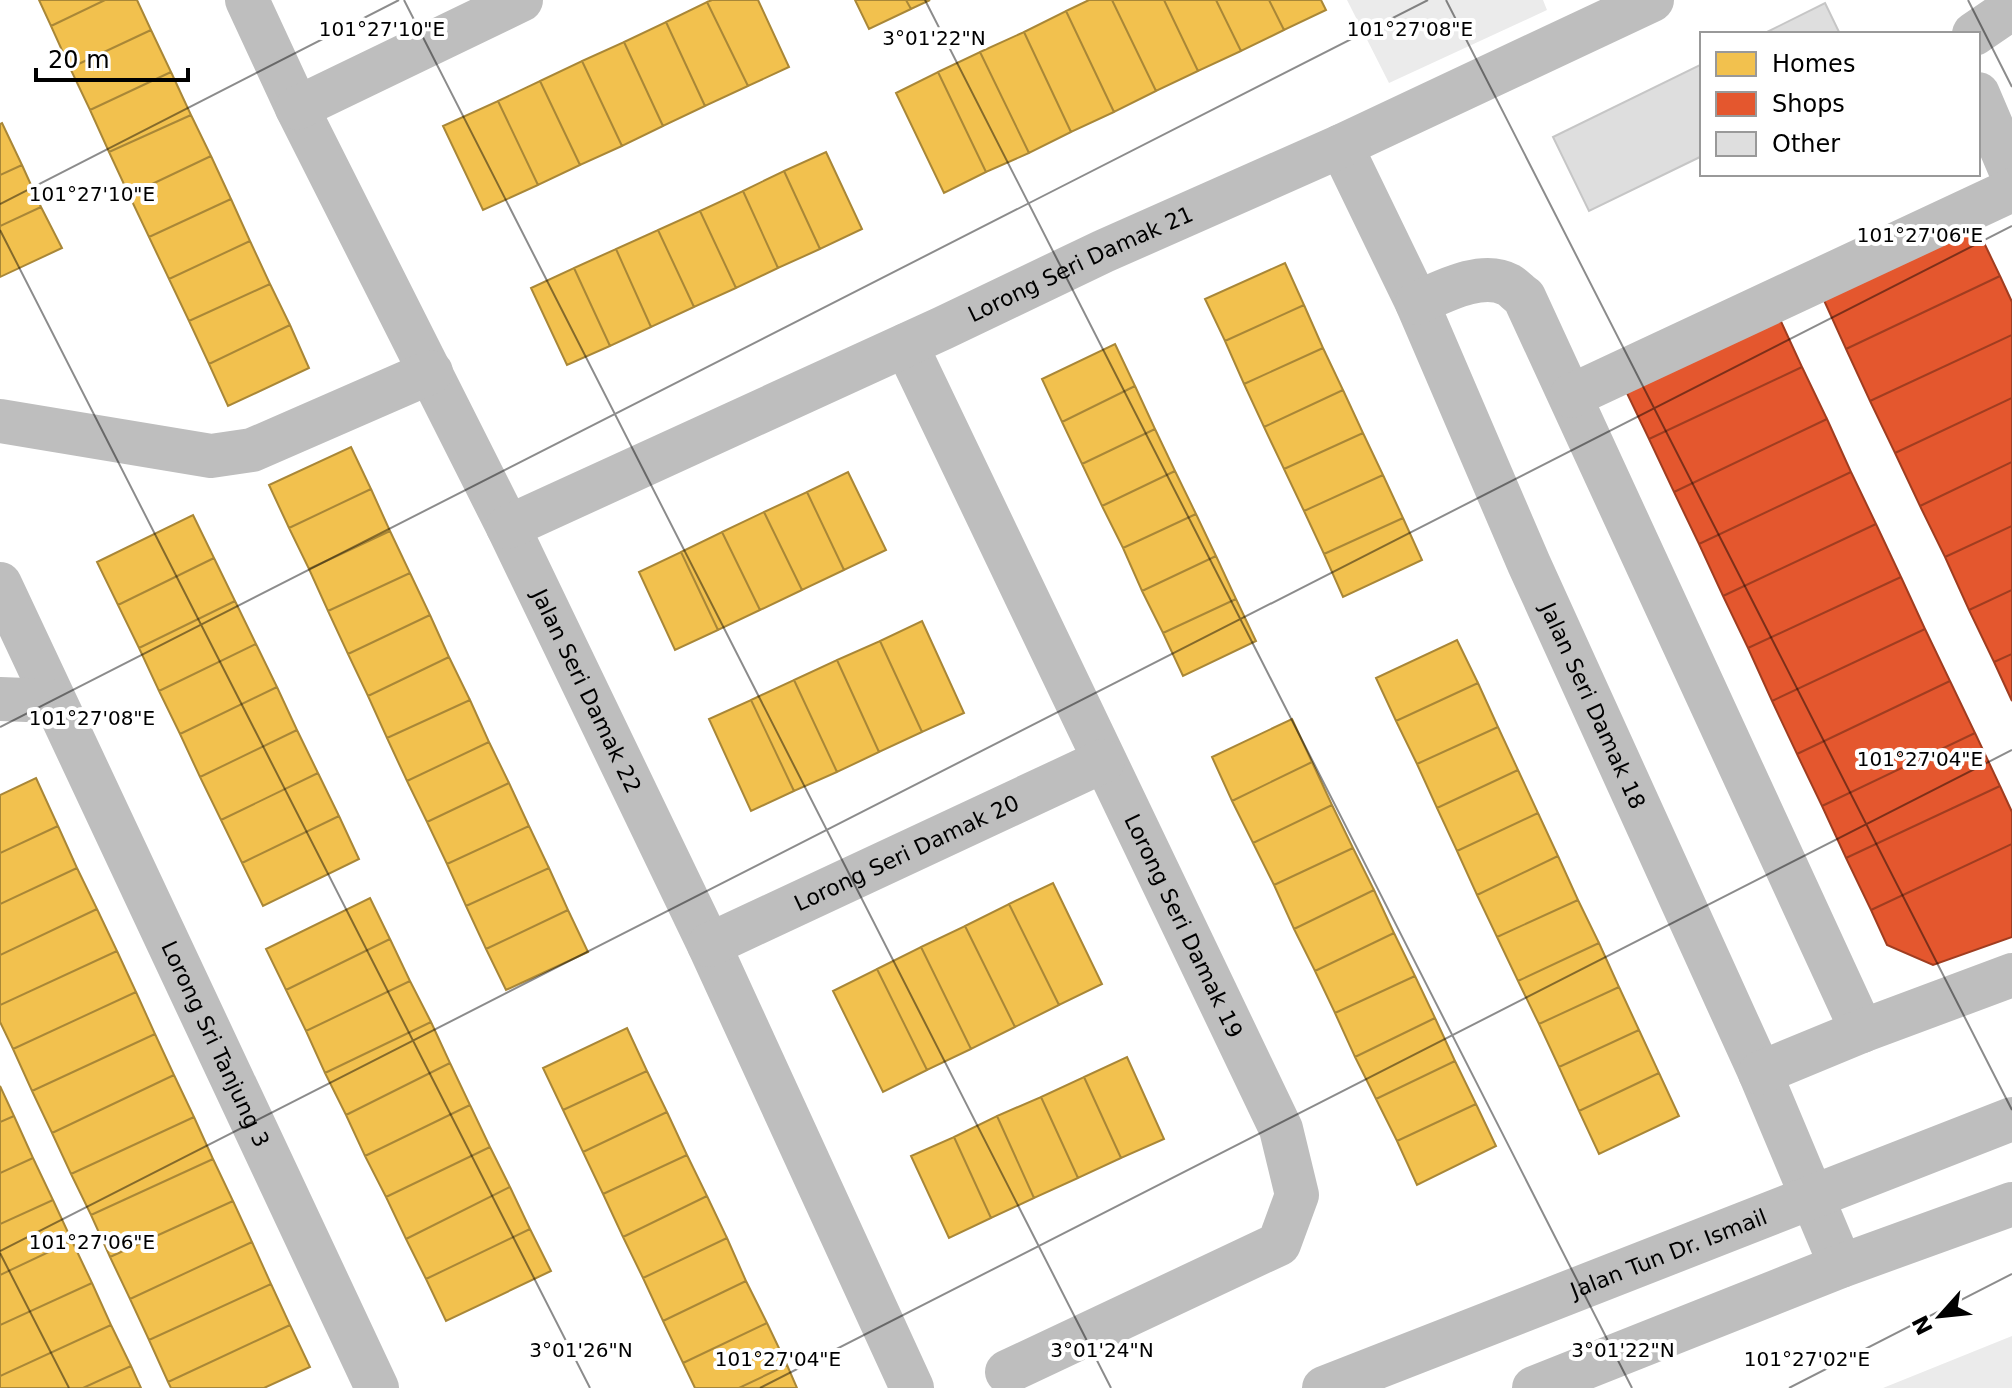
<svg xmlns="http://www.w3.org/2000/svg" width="2012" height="1388" viewBox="0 0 2012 1388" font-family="'DejaVu Sans',sans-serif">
<rect width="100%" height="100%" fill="#fff"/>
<!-- green -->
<path fill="#ebebeb" d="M1347 0H1543L1547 10 1389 83Z
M2012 1336V1388H1883Z"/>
<!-- homes -->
<path fill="#f2c14e" stroke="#a98737" stroke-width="2" d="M39 0H105L51 26Z
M105 0H137L151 30 70 68 51 26Z
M712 0H758L789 67 748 86 707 2Z
M855 0H906L911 9 869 29Z
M906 0H930L911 9Z
M1089 0H1112L1156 91 1114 112 1066 11Z
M1112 0H1164L1198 71 1156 91Z
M1164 0H1216L1241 51 1198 71Z
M1216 0H1269L1284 30 1241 51Z
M1269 0H1321L1326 10 1284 30Z
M707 2 748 86 705 106 666 22Z
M1066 11 1114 112 1071 132 1024 32Z
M666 22 705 106 663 126 624 42Z
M151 30 171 72 90 110 70 68Z
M1024 32 1071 132 1029 153 980 52Z
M624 42 663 126 622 146 582 61Z
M980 52 1029 153 986 172 938 72Z
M582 61 622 146 580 165 540 81Z
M171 72 191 115 109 152 90 110Z
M938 72 986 172 944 193 896 93Z
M540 81 580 165 538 185 498 101Z
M498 101 538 185 483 210 443 126Z
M191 115 211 156 129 195 109 152Z
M2 123 22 165 0 175V124Z
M826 152 862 229 820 249 784 171Z
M211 156 231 199 149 237 129 195Z
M22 165 41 207 0 226V175Z
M784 171 820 249 778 268 743 191Z
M743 191 778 268 736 288 700 211Z
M231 199 250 241 169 279 149 237Z
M41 207 62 248 0 277V226Z
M700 211 736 288 694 307 658 230Z
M658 230 694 307 651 327 616 249Z
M250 241 270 284 189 321 169 279Z
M616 249 651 327 610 346 574 268Z
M1285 263 1304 305 1225 341 1205 299Z
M574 268 610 346 567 365 531 288Z
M270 284 290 325 209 364 189 321Z
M1304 305 1323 348 1244 384 1225 341Z
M290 325 309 368 228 406 209 364Z
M1115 344 1135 386 1062 422 1042 379Z
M1323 348 1343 390 1264 427 1244 384Z
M1135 386 1155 429 1082 464 1062 422Z
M1343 390 1363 433 1284 469 1264 427Z
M1155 429 1175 471 1102 506 1082 464Z
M1363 433 1383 475 1304 511 1284 469Z
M351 447 371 489 289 528 269 485Z
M1175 471 1196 514 1123 548 1102 506Z
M848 472 886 550 844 570 807 492Z
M1383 475 1403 518 1324 554 1304 511Z
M371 489 390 531 309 569 289 528Z
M807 492 844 570 802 590 764 512Z
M764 512 802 590 760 610 722 532Z
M1196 514 1216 556 1142 591 1123 548Z
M193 515 214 558 118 605 97 562Z
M1403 518 1422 560 1343 597 1324 554Z
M390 531 410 573 328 611 309 569Z
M722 532 760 610 718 630 681 552Z
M681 552 718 630 675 650 639 572Z
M1216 556 1236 599 1163 633 1142 591Z
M214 558 235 601 139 648 118 605Z
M410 573 430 615 348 654 328 611Z
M1236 599 1256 641 1183 676 1163 633Z
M235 601 256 644 159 691 139 648Z
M430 615 449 657 368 696 348 654Z
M922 621 964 713 922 732 880 641Z
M1457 640 1478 683 1396 721 1376 678Z
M880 641 922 732 879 752 837 660Z
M256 644 277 687 180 734 159 691Z
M449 657 470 700 387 738 368 696Z
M837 660 879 752 837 772 794 680Z
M794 680 837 772 794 791 751 700Z
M1478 683 1498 727 1417 764 1396 721Z
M277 687 297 730 200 777 180 734Z
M470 700 489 742 407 781 387 738Z
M751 700 794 791 751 811 709 719Z
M1292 719 1312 762 1232 801 1212 757Z
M1498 727 1518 770 1437 808 1417 764Z
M297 730 318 773 221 820 200 777Z
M489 742 509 783 427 822 407 781Z
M1312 762 1332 805 1253 843 1232 801Z
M1518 770 1538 813 1457 851 1437 808Z
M318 773 339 816 242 863 221 820Z
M36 778 58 826 0 853V795Z
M509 783 529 826 447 864 427 822Z
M1332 805 1353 848 1274 885 1253 843Z
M1538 813 1558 856 1477 895 1457 851Z
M339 816 359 859 263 906 242 863Z
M58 826 77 868 0 904V853Z
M529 826 549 868 466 906 447 864Z
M1353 848 1374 890 1294 929 1274 885Z
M1558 856 1578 900 1497 937 1477 895Z
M77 868 97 909 0 955V904Z
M549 868 568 910 486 949 466 906Z
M1053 883 1102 984 1059 1005 1009 904Z
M1374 890 1394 933 1315 971 1294 929Z
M370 898 390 939 286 990 266 949Z
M1578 900 1599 943 1518 981 1497 937Z
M1009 904 1059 1005 1015 1027 965 926Z
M97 909 117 951 0 1005V955Z
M568 910 588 952 506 990 486 949Z
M965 926 1015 1027 971 1049 921 947Z
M1394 933 1415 976 1335 1013 1315 971Z
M390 939 410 981 306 1031 286 990Z
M1599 943 1619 987 1539 1024 1518 981Z
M921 947 971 1049 927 1070 877 969Z
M117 951 136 992 13 1049 0 1022V1005Z
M877 969 927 1070 883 1092 833 991Z
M1415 976 1435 1018 1355 1057 1335 1013Z
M410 981 431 1022 325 1073 306 1031Z
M1619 987 1639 1030 1559 1067 1539 1024Z
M136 992 155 1034 32 1091 13 1049Z
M1435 1018 1455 1061 1376 1099 1355 1057Z
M431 1022 450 1063 346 1115 325 1073Z
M627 1028 647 1071 563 1110 543 1068Z
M1639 1030 1659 1073 1579 1111 1559 1067Z
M155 1034 174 1075 52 1133 32 1091Z
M1127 1057 1164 1139 1121 1158 1084 1077Z
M1455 1061 1476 1104 1397 1141 1376 1099Z
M450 1063 470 1105 365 1156 346 1115Z
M647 1071 667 1112 583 1152 563 1110Z
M1659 1073 1679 1116 1599 1154 1579 1111Z
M174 1075 194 1117 71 1174 52 1133Z
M1084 1077 1121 1158 1078 1178 1041 1097Z
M0 1086 14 1116 0 1122Z
M1041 1097 1078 1178 1034 1198 997 1116Z
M1476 1104 1496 1146 1417 1185 1397 1141Z
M470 1105 490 1147 386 1197 365 1156Z
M667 1112 687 1155 603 1194 583 1152Z
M14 1116 33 1158 0 1173V1122Z
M997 1116 1034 1198 991 1218 954 1137Z
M194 1117 213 1159 91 1215 71 1174Z
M954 1137 991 1218 949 1238 911 1156Z
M490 1147 510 1187 406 1239 386 1197Z
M687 1155 707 1196 623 1237 603 1194Z
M33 1158 53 1200 0 1224V1173Z
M213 1159 233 1201 110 1257 91 1215Z
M510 1187 530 1229 426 1279 406 1239Z
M707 1196 727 1238 643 1278 623 1237Z
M53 1200 72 1241 0 1275V1224Z
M233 1201 252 1242 130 1299 110 1257Z
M530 1229 551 1271 446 1321 426 1279Z
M727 1238 746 1281 663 1321 643 1278Z
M72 1241 92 1283 0 1325V1275Z
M252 1242 271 1284 149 1340 130 1299Z
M746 1281 767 1323 683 1363 663 1321Z
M92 1283 111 1325 0 1376V1325Z
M271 1284 290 1325 168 1382 149 1340Z
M767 1323 787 1365 739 1388H695L683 1363Z
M111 1325 131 1366 83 1388H0V1376Z
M290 1325 310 1367 264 1388H171L168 1382Z
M787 1365 797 1388H739Z
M131 1366 141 1388H83Z"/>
<!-- shops -->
<path fill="#e4572e" stroke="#a03d20" stroke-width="2" d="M1975 224 2000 276 1846 349 1822 296Z
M2000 276 2012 302V335L1870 401 1846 349Z
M1778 315 1802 367 1649 439 1624 387Z
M2012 335V398L1895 453 1870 401Z
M1802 367 1827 419 1674 492 1649 439Z
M2012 398V462L1920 506 1895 453Z
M1827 419 1851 472 1699 544 1674 492Z
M2012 462V526L1945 557 1920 506Z
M1851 472 1876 524 1723 596 1699 544Z
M1876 524 1901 577 1748 648 1723 596Z
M2012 526V590L1969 610 1945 557Z
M1901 577 1925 629 1772 701 1748 648Z
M2012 590V654L1994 662 1969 610Z
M1925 629 1950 681 1797 754 1772 701Z
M2012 654V701L1994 662Z
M1950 681 1975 733 1822 806 1797 754Z
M1975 733 2000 786 1846 858 1822 806Z
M2000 786 2012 812V844L1871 910 1846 858Z
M2012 844V937L1933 965 1887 945 1871 910Z"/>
<!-- building -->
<path fill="#dedede" stroke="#c6c6c6" stroke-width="2" d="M1825 3 1840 34H1763Z
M1702 64V156L1589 211 1553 137Z"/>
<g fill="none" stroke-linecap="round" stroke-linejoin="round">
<!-- minor -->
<g stroke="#bebebe" stroke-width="44">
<path id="s1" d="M247 0 297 108 508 527 709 945 912 1388"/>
<path d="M1974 34 2012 8"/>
<path d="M1978 94 2012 174"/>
<path d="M297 108 521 0"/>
<path id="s2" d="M1341 146 1417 303 1529 564 1760 1073 1841 1266"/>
<path d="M1417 303C1442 292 1482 270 1509 285 1514 288 1519 294 1524 297L1862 1031"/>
<path id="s3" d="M906 345 1281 1129 1297 1195 1279 1244 1007 1372"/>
<path d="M1571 396 2012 190"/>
<path d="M0 421 211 456 252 450 431 372"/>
<path id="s4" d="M508 527 943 328 1104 251 1341 146 1652 0"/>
<path id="s5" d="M0 584 377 1388"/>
<path d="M0 699 53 701"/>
<path id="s6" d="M709 945 1103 761"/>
<path d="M1760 1073 1862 1031 2012 975"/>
<path id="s7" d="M1324 1388 2012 1119"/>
<path d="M1534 1388 1841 1266 2012 1204"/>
</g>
</g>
<!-- ticks -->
<path fill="none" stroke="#000" stroke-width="2" stroke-opacity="0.45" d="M404 0 1111 1388M925 0 1632 1388M1446 0 2012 1110M1968 0 2012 87M0 204 399 0M0 230 590 1388M0 727 1428 0M0 1251 2012 226M0 1253 69 1388M760 1388 2012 750M1789 1388 2012 1274"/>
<g text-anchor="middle" stroke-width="8" stroke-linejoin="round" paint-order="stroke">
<!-- street labels -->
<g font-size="22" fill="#000" stroke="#fff">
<text dy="8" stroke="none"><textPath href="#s4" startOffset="630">Lorong Seri Damak 21</textPath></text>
<text dy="8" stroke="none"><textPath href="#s1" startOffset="770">Jalan Seri Damak 22</textPath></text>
<text dy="8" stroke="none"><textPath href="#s2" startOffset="614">Jalan Seri Damak 18</textPath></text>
<text dy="8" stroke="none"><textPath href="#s6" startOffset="218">Lorong Seri Damak 20</textPath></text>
<text dy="8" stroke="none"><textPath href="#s3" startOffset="644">Lorong Seri Damak 19</textPath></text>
<text dy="8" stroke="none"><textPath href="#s5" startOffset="508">Lorong Sri Tanjung 3</textPath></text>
<text dy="8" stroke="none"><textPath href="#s7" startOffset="370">Jalan Tun Dr. Ismail</textPath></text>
</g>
</g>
<g font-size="20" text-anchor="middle" fill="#000" stroke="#fff" stroke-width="8" stroke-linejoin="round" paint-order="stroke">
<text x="382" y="36">101°27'10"E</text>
<text x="1410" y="36">101°27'08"E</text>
<text x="934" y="45">3°01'22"N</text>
<text x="92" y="201">101°27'10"E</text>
<text x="1920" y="242">101°27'06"E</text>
<text x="92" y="725">101°27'08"E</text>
<text x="1920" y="766">101°27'04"E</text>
<text x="92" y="1249">101°27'06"E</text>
<text x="581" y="1357">3°01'26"N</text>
<text x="1102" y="1357">3°01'24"N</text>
<text x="1623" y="1357">3°01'22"N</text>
<text x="778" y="1366">101°27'04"E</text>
<text x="1807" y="1366">101°27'02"E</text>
</g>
<!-- legend -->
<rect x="1700" y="32" width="280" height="144" fill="#ffffff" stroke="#999999" stroke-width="2"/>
<rect x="1716" y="52" width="40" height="24" fill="#f2c14e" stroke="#999999" stroke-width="2"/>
<text x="1772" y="72" font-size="24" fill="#000000">Homes</text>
<rect x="1716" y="92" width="40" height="24" fill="#e4572e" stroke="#999999" stroke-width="2"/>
<text x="1772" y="112" font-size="24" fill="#000000">Shops</text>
<rect x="1716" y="132" width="40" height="24" fill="#dedede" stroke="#999999" stroke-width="2"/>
<text x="1772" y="152" font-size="24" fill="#000000">Other</text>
<!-- north arrow -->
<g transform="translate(1940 1316) rotate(243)" stroke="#ffffff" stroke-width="6" paint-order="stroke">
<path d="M0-6L14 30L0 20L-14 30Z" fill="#000000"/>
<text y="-12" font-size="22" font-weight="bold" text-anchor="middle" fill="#000000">N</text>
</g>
<!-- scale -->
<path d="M36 68v12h152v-12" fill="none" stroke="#000000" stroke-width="4"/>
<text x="48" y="68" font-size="24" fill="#000000" stroke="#ffffff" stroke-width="6" paint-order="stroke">20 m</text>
</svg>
